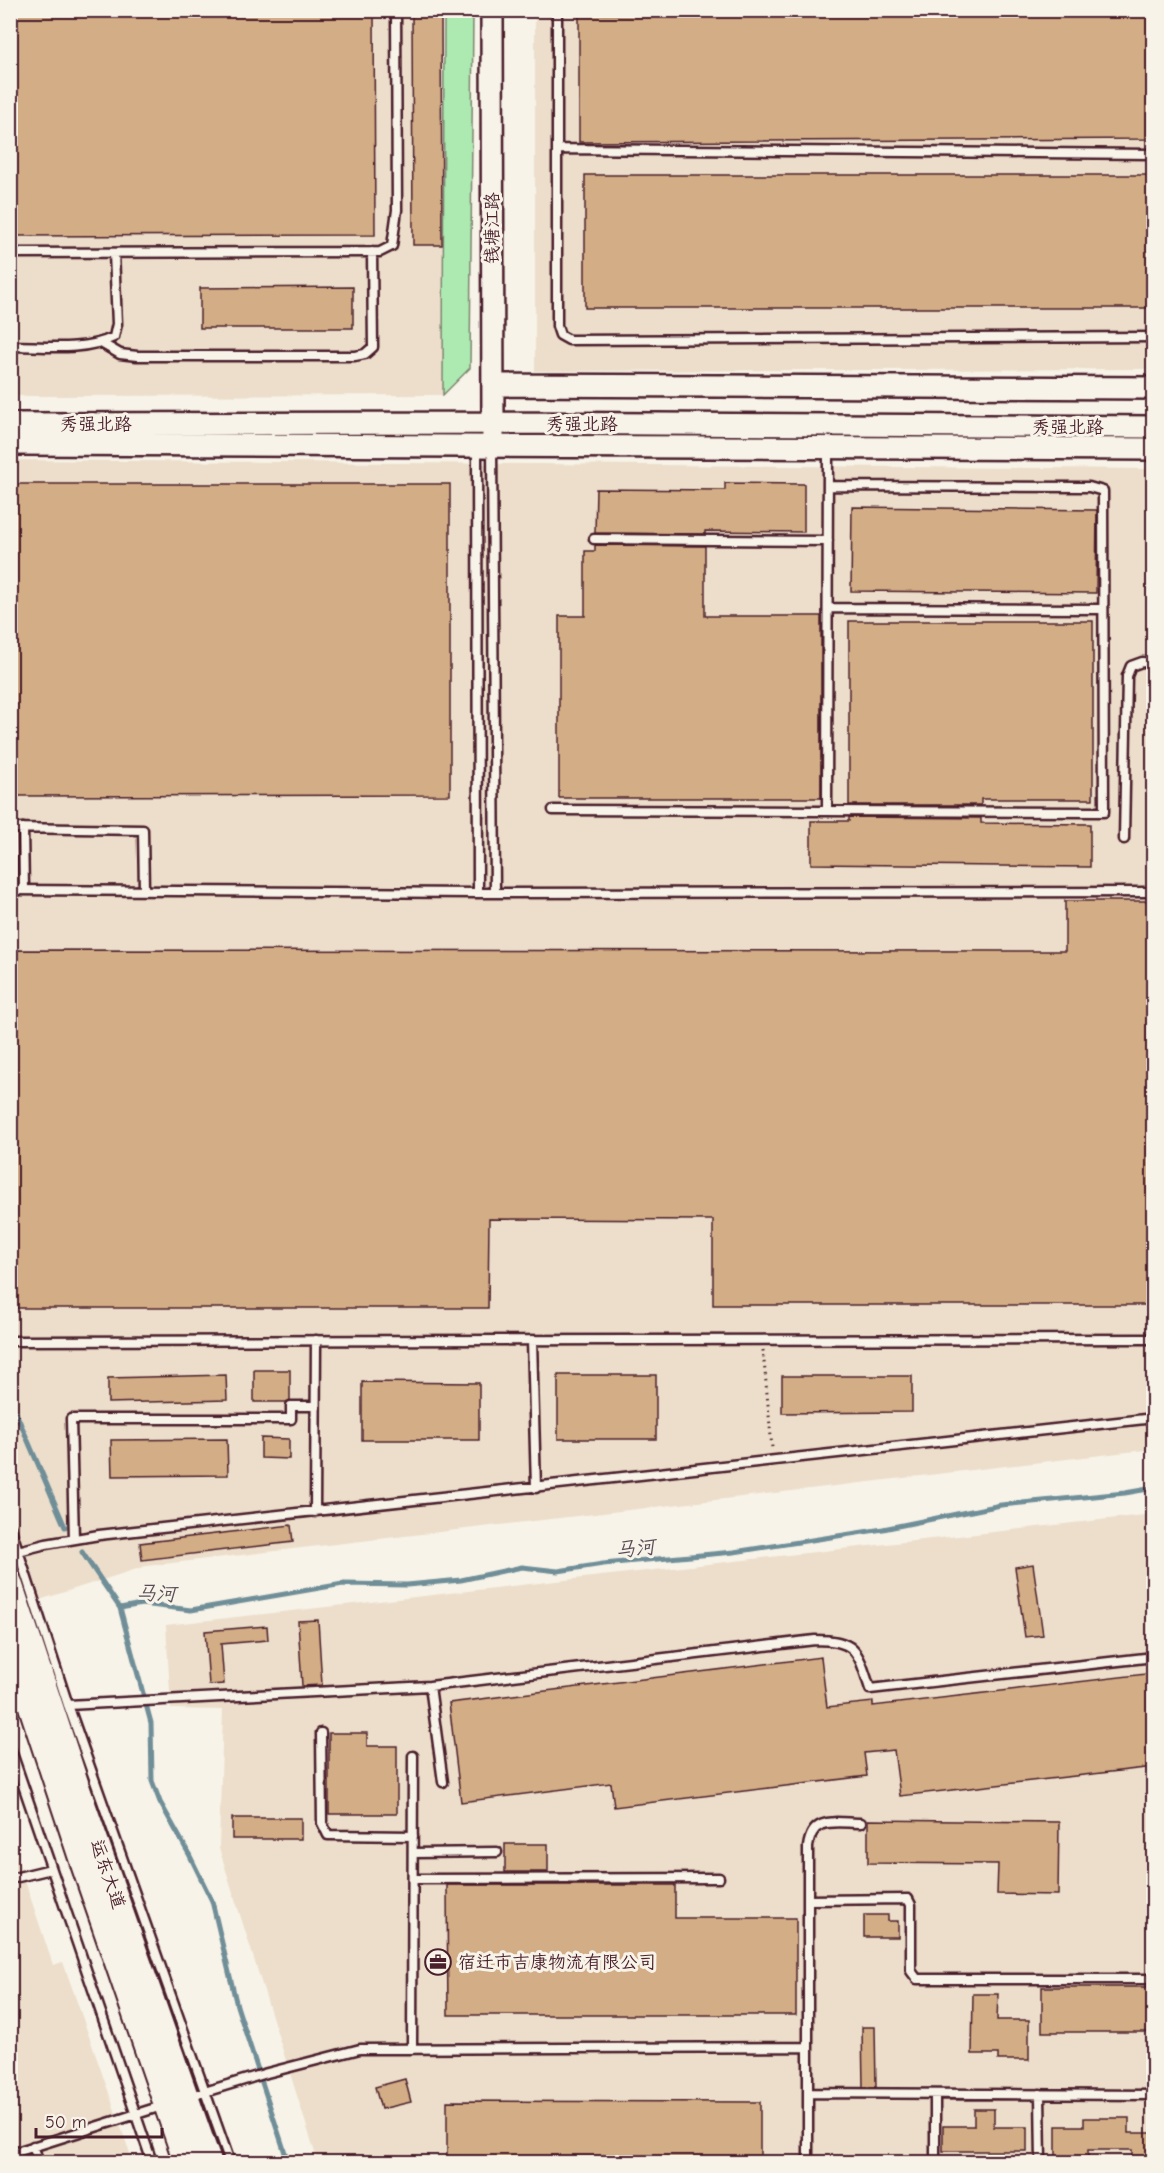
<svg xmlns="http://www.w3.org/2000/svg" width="1164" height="2173" viewBox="0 0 1164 2173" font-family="'Comic Neue','LXGW WenKai TC',sans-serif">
<rect width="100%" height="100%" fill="#f7f3e8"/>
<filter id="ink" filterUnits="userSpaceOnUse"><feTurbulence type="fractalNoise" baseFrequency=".0167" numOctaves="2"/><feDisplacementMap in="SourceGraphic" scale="12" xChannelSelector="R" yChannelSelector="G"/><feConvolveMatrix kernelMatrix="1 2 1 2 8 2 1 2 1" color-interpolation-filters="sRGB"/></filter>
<g filter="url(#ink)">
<!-- built -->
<path fill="#ecdeca" d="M10 11H442L443 395 11 396Z
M535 11H1153V369L535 371Z
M11 460 1153 469V1449L146 1566 11 1609Z
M1153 1514V2162H318L219 1848 223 1710 171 1709 166 1625Z
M10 1836 53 1965 63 1962 133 2162H11Z"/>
<!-- green -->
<path fill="#adeab1" stroke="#7c846e" stroke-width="1.5" d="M444 11H473L470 368 443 395Z"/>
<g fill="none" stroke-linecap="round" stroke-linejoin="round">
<!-- stream -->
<path stroke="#6f8e98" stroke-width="5" d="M10 1399 65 1527
M82 1552 120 1608 151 1723 152 1781 160 1802 189 1854 212 1901 237 2006 288 2162
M120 1608 142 1604 191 1610 343 1584 407 1585 461 1580 522 1567 558 1571 603 1564 734 1552 883 1529 1001 1505 1125 1493 1154 1488"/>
</g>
<!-- building -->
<path fill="#d3ad85" stroke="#4a1f2b" stroke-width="1.5" d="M10 10H374L375 235 10 236Z
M412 10H441L442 245H413Z
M1154 11V139L579 142V14Z
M585 175H1154V308H585Z
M353 287V328H200V288Z
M725 483 804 484V532L705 531V534L595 533 596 489 725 490Z
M10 484H450V795L10 796Z
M852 507 1097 510 1096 593 851 591Z
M595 545 705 546V616H821V798H559V616H585V551H595Z
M849 621H1093V799H981V805H849Z
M849 817 981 818V823L1090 824V867L811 864V821H849Z
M1065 901H1154V1305H713V1220L489 1219 488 1308H10V950L1065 951Z
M254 1370H290V1400L286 1402H254Z
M226 1375 227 1400 108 1403V1378Z
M558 1375H656V1439H558Z
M782 1376H912V1412L782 1413Z
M362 1382 479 1383V1440H362Z
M261 1438 289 1439V1459L261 1458Z
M227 1439 228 1475 112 1476 111 1440Z
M291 1525 293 1542 142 1560 140 1543Z
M1033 1564 1043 1635 1025 1637 1015 1567Z
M318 1620 322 1685 302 1686 298 1621Z
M267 1626 268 1640 221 1644 224 1684 209 1685 205 1631Z
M821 1657 827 1707 873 1702V1706L1154 1673V1767L900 1796 894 1750 864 1753 867 1776 614 1807 611 1783 461 1802 449 1703Z
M329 1733H367V1746H397V1814H329Z
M232 1818H301V1839H232Z
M868 1820 1059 1822 1058 1895 997 1894 998 1864 868 1863Z
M505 1844H548V1872H505Z
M447 1885H675V1918H796V2015H448Z
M864 1915H888V1921H898V1937H864Z
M1042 1987H1154V2032H1042Z
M973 1994H998L997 2020H1029V2060H998V2054H972Z
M862 2027H875L876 2087H863Z
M405 2079 411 2102 381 2109 375 2087Z
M447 2101 760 2102V2163H447Z
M974 2109H994V2127H1027V2151H943V2126H974Z
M1084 2118H1129V2133H1154V2158H1132V2150H1088V2157H1056V2126H1084Z"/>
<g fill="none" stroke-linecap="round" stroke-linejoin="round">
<!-- service casing -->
<g stroke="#4a1f2b" stroke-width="13">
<path id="service" d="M557 10V149L1154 154
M557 149V326L560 335 569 340 1154 337
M10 253 380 252 392 246 397 210 396 10
M101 343 120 354 137 356H355L365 354 373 347 372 252
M10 346C44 346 83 352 114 337L117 324 114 253
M477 446 478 893
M492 446 495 893
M594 539 828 541
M828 608 1103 609
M553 810 1104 812 1103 491 1089 487 828 486
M827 811 828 448
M10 828 143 830 144 890
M23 828 24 890
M1124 839 1127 676 1131 666 1142 662 1154 663
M10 890 478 893 1154 892
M532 1340 536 1488
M10 1341 1154 1339
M315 1512 316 1340
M10 1526 68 1705 230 2162
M74 1539 71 1419H291V1406H315
M18 1551 46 1544 99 1535 1154 1418
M430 1686 443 1782
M68 1705 430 1686 815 1640C857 1640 858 1652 870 1689L1154 1657
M321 1733 322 1823 328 1835 413 1836
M10 1747 152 2162
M413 1853 497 1852
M10 1879 51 1869
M413 1879 719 1878
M808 1900 908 1899 911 1905V1971L917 1979H1154
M412 2049 413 1756
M808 2093 1154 2095
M935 2094V2162
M1040 2094 1041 2162
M188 2097 267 2073 360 2049 808 2047
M33 2146 39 2162
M10 2154 165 2105
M808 2162V1847C812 1815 836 1823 861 1823"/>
</g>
<!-- tertiary casing -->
<g stroke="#4a1f2b" stroke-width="26">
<path id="tertiary" d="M492 10 493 436
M493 385 1154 388
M10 424 493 423 1154 427
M10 444 1154 449"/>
</g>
<!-- secondary casing -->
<g stroke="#4a1f2b" stroke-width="28">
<path id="secondary" d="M10 1583 82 1801 209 2162
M10 1643 82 1861 186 2162"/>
</g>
<!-- path -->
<path stroke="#4a1f2b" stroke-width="3" stroke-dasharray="1.5 4.5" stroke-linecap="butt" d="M763 1350 772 1448"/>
<!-- service -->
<use href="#service" stroke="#f7f3e8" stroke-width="8"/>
<!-- tertiary -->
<use href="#tertiary" stroke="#f7f3e8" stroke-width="21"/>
<!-- secondary -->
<use href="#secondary" stroke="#f7f3e8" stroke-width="24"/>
</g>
</g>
<!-- icons -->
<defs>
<g id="office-ring" transform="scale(1.35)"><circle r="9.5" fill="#f7f3e8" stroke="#4a1f2b" stroke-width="1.5"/><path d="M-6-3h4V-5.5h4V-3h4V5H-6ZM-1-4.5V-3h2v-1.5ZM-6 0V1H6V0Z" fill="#4a1f2b"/></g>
</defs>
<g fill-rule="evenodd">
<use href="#office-ring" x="438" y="1962"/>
</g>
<g text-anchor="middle" stroke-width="6" stroke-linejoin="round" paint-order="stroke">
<!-- street labels -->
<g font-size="18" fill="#4a1f2b" stroke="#f7f3e8">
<text transform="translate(492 228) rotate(-90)" y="6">钱塘江路</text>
<text x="96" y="430">秀强北路</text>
<text x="582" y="430">秀强北路</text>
<text x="1068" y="433">秀强北路</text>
<text transform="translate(108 1874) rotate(71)" y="6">运东大道</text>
</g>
<!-- poi labels -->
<g font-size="18" fill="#4a1f2b" stroke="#f7f3e8" text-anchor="start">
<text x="458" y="1968">宿迁市吉康物流有限公司</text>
</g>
<!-- water labels -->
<g font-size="20" font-style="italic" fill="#5a4d58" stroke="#f7f3e8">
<text transform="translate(635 1548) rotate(-6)" y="7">马河</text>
<text transform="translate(156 1593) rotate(2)" y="7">马河</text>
</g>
</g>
<!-- margin -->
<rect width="1164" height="2173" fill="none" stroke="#f7f3e8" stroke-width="36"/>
<rect x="18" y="18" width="1128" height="2137" fill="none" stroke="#4a1f2b" stroke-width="2" filter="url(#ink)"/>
<!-- scale -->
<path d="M36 2128v9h126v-9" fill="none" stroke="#4a1f2b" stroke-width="3"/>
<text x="45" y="2128" font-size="18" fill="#4a1f2b" stroke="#f7f3e8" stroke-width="4.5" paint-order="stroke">50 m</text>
</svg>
